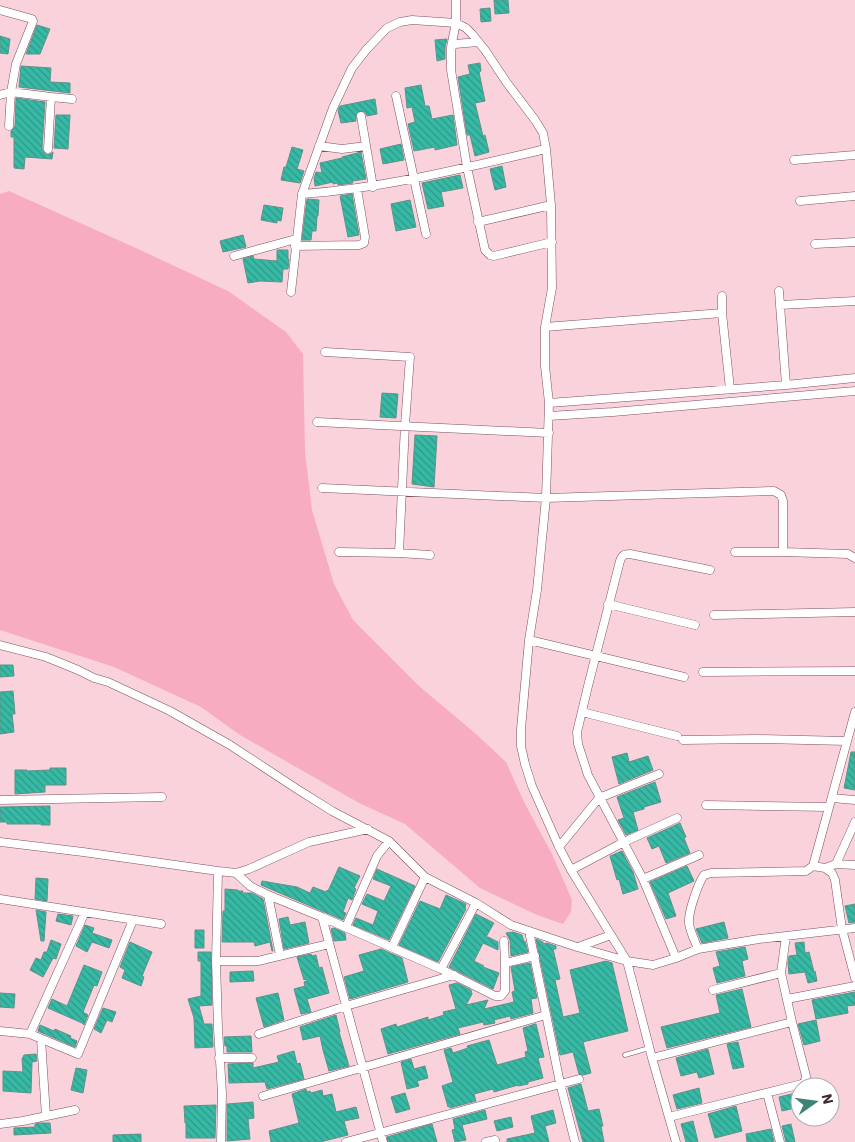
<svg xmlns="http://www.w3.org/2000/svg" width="855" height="1142" viewBox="0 0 855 1142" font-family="'IBM Plex Sans',sans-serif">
<defs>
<pattern id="building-back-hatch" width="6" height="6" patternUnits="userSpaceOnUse" patternTransform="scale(1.25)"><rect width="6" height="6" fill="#37baa5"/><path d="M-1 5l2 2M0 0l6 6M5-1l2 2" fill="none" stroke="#309787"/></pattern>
</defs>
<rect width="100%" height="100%" fill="#f9d2dc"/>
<!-- water -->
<path fill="#f8acc2" d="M9 191 138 249 228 291 286 332 303 354 305 452 312 510 334 584 353 620 420 687 476 734 506 762 524 802 552 854 572 900 571 912 563 924 537 915 480 888 405 824 359 803 240 735 201 707 114 667 0 630V194Z"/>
<!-- building -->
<path fill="url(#building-back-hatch)" stroke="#5e9288" d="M494 0H508L509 13 495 14Z
M490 8 491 21 481 22 480 9Z
M37 25 50 29 40 54H26Z
M0 36 10 39 8 54 0 53Z
M447 39 445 47V59L437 61 435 40Z
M480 63 481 71 479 72 485 101 475 103 483 136 485 135 489 152 475 156 470 135H467L458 77 470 74 468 65Z
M21 66 51 68 50 82 70 83V93L19 87Z
M421 85 425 106H429L432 119 453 115 457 145 435 150V147L414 151 408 124 415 122 412 107 407 108 405 88Z
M16 98 45 102 42 149 45 153 47 155 50 154 53 152 52 159 25 157 24 169 14 168V137H11V131L13 129 15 126Z
M375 99 377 114 367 116 365 112 360 111 356 115V121L341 123 338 110 340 106Z
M56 115H70L68 149 54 148Z
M401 144 404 160 383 164 380 149Z
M292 147 303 150 297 169 304 171 300 183 281 180 284 167H286Z
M361 152 366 179 352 181 353 183 338 185V183L333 184V182L315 186 314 178 316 172 322 173 320 163 342 158V157Z
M502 166 506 187 495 190 490 169Z
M460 175 463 188 441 192 444 206 428 209 422 183Z
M352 194 359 235 348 237 340 196Z
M307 199 319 200 318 216H317L316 231H312L311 240H302Z
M410 200 416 227 396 231 391 204Z
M264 205 283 208 281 221 277 220V223L261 220Z
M243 235 246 247 223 252 220 241Z
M277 250H288V259H289L288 269H283L282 282 260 281 248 283 243 259 253 256 254 259 277 261Z
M382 393 398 394 396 418 380 417Z
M415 435 437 436 434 487 412 484Z
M0 665H13L14 676 0 677Z
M13 691 15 714H12L14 732 0 734V692Z
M851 752H855V790L844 788Z
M627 753 629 762 648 756 653 770 619 784 612 757Z
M50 768H66V785H45V792L15 794V770H27V771L50 770Z
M655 782 661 802 644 807V809L633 812 638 830 626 835 618 820 624 818 617 797Z
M50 806V825H41V824H7V822H0V807Z
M680 823 686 837 684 838 690 853 666 863 659 846 652 849 647 838Z
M622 851 633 872 638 889 623 894 619 879 617 880 610 856Z
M687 866 694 881 668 893 676 916 666 919 650 882Z
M339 867 360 876 354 888 356 889 352 900 348 898 343 912 346 913 343 920 261 885 262 881 297 887 310 893 313 887 326 892 327 890 328 891Z
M377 869 415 886 389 940 353 925 356 918 373 925 378 911 362 904 367 894 384 901 391 886 373 879Z
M36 878 48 879 47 901 35 899Z
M225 889 238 890V891H243L242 893H252L263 899 273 951H272L270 942 255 946 254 942H222L223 911H225Z
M446 895 466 904 465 908 466 909 438 962 399 945 420 901 440 909Z
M855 904V922L849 923 845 906Z
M36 910 46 912 44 941H41Z
M58 914 73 916 71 925 56 921Z
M476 914 494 923 486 937H488L498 942V950L483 943 474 961 484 966 483 967 499 973 493 989 449 967Z
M288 917 290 925 305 922 309 943 284 949 279 919Z
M724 922 728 938 702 943 696 929Z
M85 925 94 928 92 933 112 940 109 948 92 942 87 952 76 946Z
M334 928 345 933 346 940 334 941 331 929Z
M195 930H204V948H195Z
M513 932 522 935 524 942 525 941 528 952 511 956 510 940 506 933Z
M536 939 543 942V944L547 943 556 946V949H553L560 979 555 980 563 1017 580 1013 570 970 606 961 612 963 628 1031 583 1042 591 1073 583 1075 579 1074 573 1052 560 1055Z
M51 940 61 944 56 959 53 958 43 977 30 970 36 958 41 960 44 952H47Z
M130 942 152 952 142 976 144 977 141 986 122 978 125 970 120 967Z
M804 942 805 953 809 952 814 972 815 971 817 981 808 983 805 972 789 974 788 963 789 956 797 955 795 943Z
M745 947 748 959 742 961 745 976 717 983 713 968 720 966 716 952Z
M381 949 402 958 408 982 350 999 344 977 364 971 359 955Z
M198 952H211L212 1005 199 1006 204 1024H212L213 1047 195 1048 194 1018 188 999 201 996V961H198Z
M311 954 312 956 316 955 319 968 322 967 329 993 307 999 311 1012 301 1014 294 989 305 986 304 982 307 981 306 979 304 980 297 957Z
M530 963 537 998 531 999 533 1013 511 1019 510 1016 494 1020 495 1023 484 1025 483 1022 458 1028 460 1034 388 1054 381 1029 396 1024 397 1027 428 1017V1020L444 1015 443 1012 456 1009 449 985 457 983 471 990 472 994 466 1005 488 1000 484 1009 514 1002 512 992 515 991 511 967Z
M84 965 102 972 97 986 94 985 83 1012 88 1015 84 1025 82 1023 48 1008 52 999 67 1006Z
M253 971 254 981 230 982V972Z
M742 989 751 1027 667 1048 661 1027 720 1013 716 995Z
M855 992V1005L847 1006 848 1013 816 1019 812 1000Z
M0 993 15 994 14 1008 0 1007Z
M278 993 284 1020 264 1027 256 998Z
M103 1008 116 1012 112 1022 107 1020 101 1033 94 1029Z
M336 1015 340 1032H339L349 1066 329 1071 323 1050 320 1036 303 1040 300 1027Z
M816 1020 820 1041 804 1045 798 1024Z
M535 1024H536L544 1057 538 1058 543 1078 528 1082V1084L518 1086V1085L494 1092 493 1089 474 1094 476 1101 450 1108V1106L448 1107 442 1086 453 1082 444 1050 451 1048 453 1053 468 1048 467 1046 489 1040 497 1065 526 1057 525 1052 528 1051 523 1028Z
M40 1025 54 1031 55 1029 71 1036 70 1038 77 1041 75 1047 38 1031Z
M251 1036 252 1052H227V1046H225L224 1037Z
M738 1042 744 1067 733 1069 727 1044Z
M708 1049 714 1074 699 1078 697 1072 681 1076 676 1058Z
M294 1051 297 1064 300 1063 304 1079 267 1089 265 1082 229 1083 228 1064 253 1063V1068L279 1062 277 1056Z
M36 1054 37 1061 32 1062 31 1093 3 1091V1071L23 1072 22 1059 24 1055Z
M411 1059 414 1069 425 1066 428 1078 417 1081 419 1086 407 1089 401 1062Z
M76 1068 87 1070 83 1093 71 1090Z
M581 1084 588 1111 599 1109 603 1126H601L604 1142H583L568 1088Z
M699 1088 702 1103 677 1109 673 1095Z
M306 1089 307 1092 310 1091 311 1093 322 1090 323 1096 332 1094 336 1112 356 1107 359 1118 344 1121 348 1135 320 1142H271L269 1131 299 1123 292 1094Z
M800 1092V1107L782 1111 779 1097Z
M405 1093 410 1109 396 1113 391 1097Z
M253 1102 254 1118 248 1119 250 1139 227 1141V1104Z
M216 1105 215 1138H186V1123H185L184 1106Z
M736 1106 742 1131 715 1138 708 1114Z
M485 1110 487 1119 462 1125 466 1140 455 1142 452 1130 455 1129 453 1119Z
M553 1110 556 1123 545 1126 549 1142H507V1139L535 1133 531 1116Z
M511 1117 513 1127 497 1131 494 1121Z
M693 1121 698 1142H686L681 1124Z
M39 1123H50L51 1133 14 1135V1128L35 1127V1124Z
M432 1124 437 1142H388L387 1137Z
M791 1124 795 1142H786L782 1126Z
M771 1129 774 1142H747L746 1134Z
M141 1134V1142H113V1135Z"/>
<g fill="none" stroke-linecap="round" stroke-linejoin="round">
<!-- lane casing -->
<g stroke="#7c525f" stroke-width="5">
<path id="lane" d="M625 1055 649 1048"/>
</g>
<!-- street casing -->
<g stroke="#7c525f" stroke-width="9">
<path id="street" d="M0 10 32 19 33 21 16 64 11 92 51 97 48 149
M478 42 455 44 451 47V70L467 167 485 250 490 255 494 256 552 242
M451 47 456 23V0
M0 95 11 92 9 126
M396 96 426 234
M51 97 72 99
M361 116 373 187
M319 146 342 149 366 146
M794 160 855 155
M302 194C385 188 465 168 546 149
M800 201 855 196
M478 222 551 205
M815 244 855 242
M295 246 359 245 364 243 365 237 357 189
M234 256 296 239
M779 291 780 305
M291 292 302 194 333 108 352 68 366 50 387 28 400 22 412 20 456 23 466 28 472 34 485 50 507 83 535 120 543 133 546 149 551 205 552 288 545 327V366L549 403 546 498 537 590 529 640 521 729V746L525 764 532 786 559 847 571 870 627 961 652 1058 676 1142
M722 296V313
M545 327 722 313 730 389
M325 352 410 357 405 425 399 553
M786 385 780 305 855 301
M549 403 786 385 855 378
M549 416 613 412 855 391
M317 422 549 433
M322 488 546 498 774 491 781 495 783 501V552L848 554 855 558
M339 552 399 553 430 555
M735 552H783
M608 604 695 625
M714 615 855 612
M529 640 684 677
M0 645 46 657 78 670 94 678 108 682 170 711 230 745 297 789 332 811 389 841 425 877 476 903 511 925 577 947 627 961 653 965 676 958 698 949 759 939 855 928
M703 672 855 671
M582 712 677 736
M683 740 757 739 847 741
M832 798 855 800
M0 800 162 797
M706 805 829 807
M0 842 83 852 218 871
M559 847 599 798 659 774
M836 864 855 865
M813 866 825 868 832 873 835 880 842 929 855 978
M825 868 836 864 855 822
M571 870 624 842 677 818
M236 873 250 886 268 895 322 917 441 969 495 996H501L505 991V963L535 956
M643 879 699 855
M268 895 280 955
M0 899 161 924
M322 917 383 1142
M346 927 377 856 389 841
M529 931 560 1083 575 1142
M504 941 505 963
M392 947 425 877
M578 947 611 935
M698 949C695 941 690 932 689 923 688 912 698 884 704 875L711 873 806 871 813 866 855 712
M676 958 643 879 588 775 578 744 577 732 589 682 620 561C622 555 624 554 630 554L710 570
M216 961H258L329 944
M441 969 476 903
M713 990 781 973
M787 999 855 986
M0 1031 30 1034 78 1054 133 920
M30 1034 85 912
M259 1034 346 1006 454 975
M41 1039 46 1116
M219 1058H252
M652 1058 792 1022
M767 1093 780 1142
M263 1096 546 1015
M669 1117 802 1084 805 1081 806 1076 792 1022 781 973 786 936
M0 1124 23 1121 75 1110
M221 1142 222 1093 218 1029 216 961 218 871 236 873 249 869 309 842 368 829
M346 1142 579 1079
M486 1142 495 1140"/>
</g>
<!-- lane -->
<use href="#lane" stroke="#fff" stroke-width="4"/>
<!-- street -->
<use href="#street" stroke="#fff" stroke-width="8"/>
</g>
<!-- north arrow -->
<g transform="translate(815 1102) rotate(76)"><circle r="24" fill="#ffffff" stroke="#b1aaac"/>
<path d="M0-4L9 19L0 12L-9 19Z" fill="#3f8377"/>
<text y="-8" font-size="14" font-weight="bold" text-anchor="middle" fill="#3d2a2f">N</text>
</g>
</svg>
